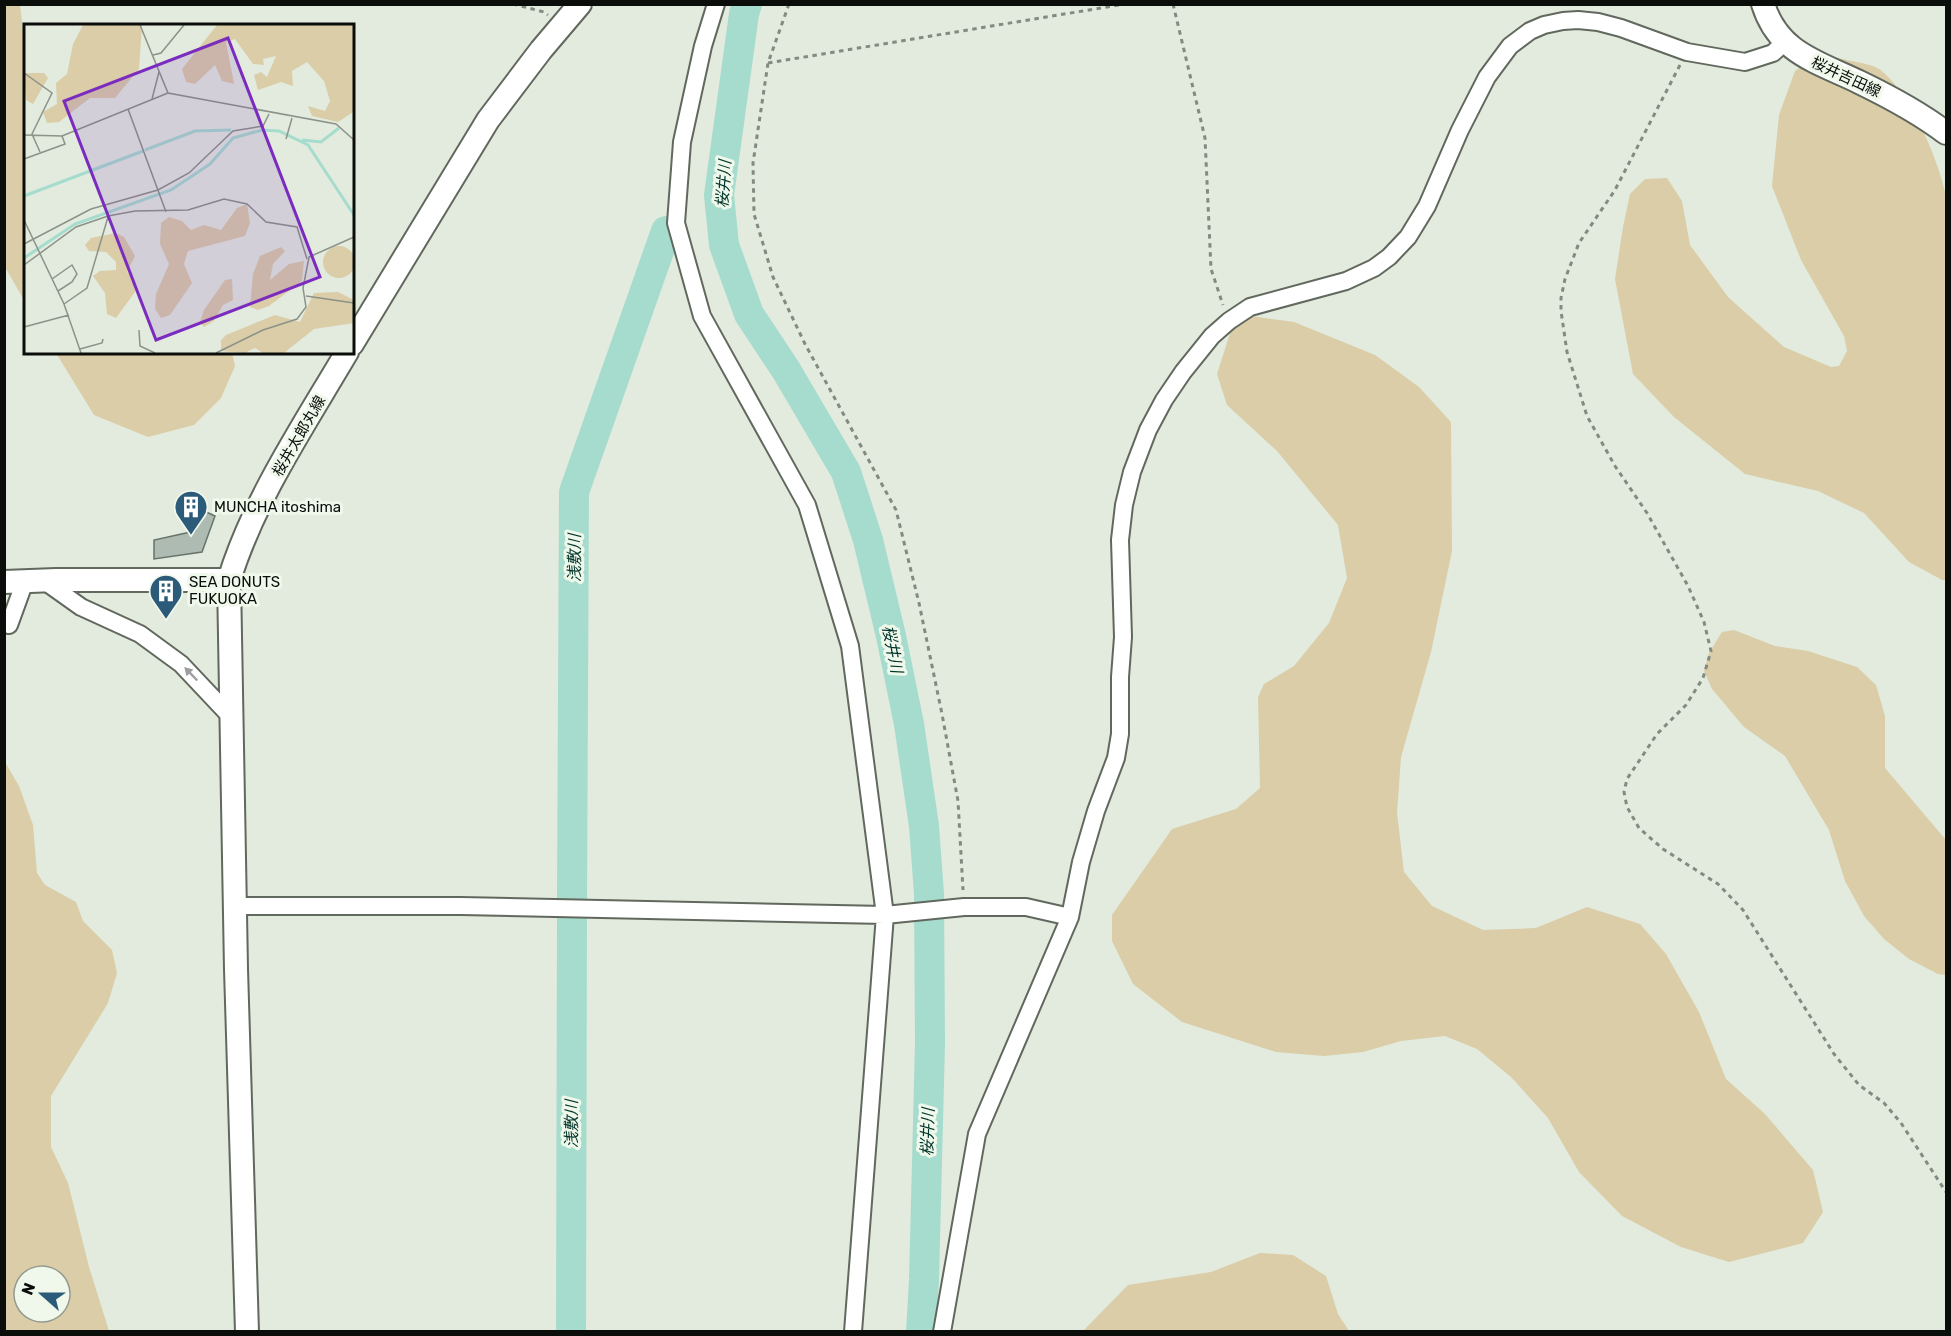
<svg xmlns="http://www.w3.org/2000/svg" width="1951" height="1336" viewBox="0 0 1951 1336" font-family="Rubik,'Noto Sans JP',sans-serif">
<rect width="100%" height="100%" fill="#e2ebde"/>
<!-- green -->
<path fill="#dacda7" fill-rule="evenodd" d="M5 4 20 5 23 30 25 31V302L5 267Z
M1838 58C1848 61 1870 63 1879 69 1909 90 1939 160 1946 196V580H1942L1909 562 1864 513 1818 491 1745 474 1674 417 1633 374 1615 279 1623 227 1630 194 1645 179 1667 178 1682 201 1690 245 1728 297 1784 347 1831 367 1839 366 1847 351 1844 336 1801 260 1772 186 1779 115 1795 71 1810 60Z
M1251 316 1294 322 1375 355 1419 387 1451 422 1452 551 1431 652 1401 757 1397 813 1404 872 1432 906 1483 930 1536 928 1587 907 1640 924 1666 954 1699 1012 1726 1079 1765 1114 1813 1170 1823 1212 1803 1243 1729 1262 1681 1247 1622 1216 1579 1172 1548 1118 1511 1077 1477 1049 1445 1036 1401 1041 1363 1052 1324 1056 1276 1052 1182 1022 1133 984 1112 941V915L1172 829 1236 809 1260 788 1258 697 1264 684 1294 666 1329 623 1347 578 1338 525 1277 451 1227 405 1217 374 1233 324Z
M56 353H232L235 366 221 398 194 425 148 437 94 415Z
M1734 630 1775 646 1808 651 1857 667 1876 685 1885 716V768L1946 840V975L1938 974 1909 959 1884 939 1864 916 1845 881 1829 830 1785 756 1744 727 1712 689 1704 671 1709 653 1722 632Z
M5 762 19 786 33 825 37 873 45 885 76 902 83 921 112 950 117 973 108 1003 51 1096V1147L68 1183 89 1267 109 1331H5ZM24 1276H60V1312H24Z
M1260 1253 1293 1255 1326 1276 1338 1314 1349 1331H1083L1128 1285 1211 1272Z"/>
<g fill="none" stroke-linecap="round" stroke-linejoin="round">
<!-- river -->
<path stroke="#a6dccd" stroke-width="30" d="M747 4 744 14 719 195 724 245 749 314 786 370 846 472 868 540 891 636 909 724 924 826 929 894 930 1043 924 1280 921 1332
M572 901 574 492 666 231
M571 1332 572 917"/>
</g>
<!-- building -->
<path fill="#aebbb2" stroke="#67736a" stroke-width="1.5" d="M204 511 215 516 202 552 154 559V540L195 531Z"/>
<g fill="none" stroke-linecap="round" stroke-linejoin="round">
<!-- street casing -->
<g stroke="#61685d" stroke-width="20">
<path id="street" d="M716 4 703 46 682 142 676 223 702 316 807 505 850 646 885 915 853 1332
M43 580 81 607 140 634 181 664 231 717
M9 625 25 581
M234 906H461L885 915 964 907H1026L1070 917
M942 1332 977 1134 1070 917 1081 862 1096 811 1116 758 1120 734V677L1123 637 1120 540 1124 505 1132 472 1148 430 1164 400 1183 372 1212 336 1229 321 1250 307 1346 281 1374 268 1389 257 1408 237 1427 206 1460 130 1487 77 1510 46 1530 31 1544 25 1563 21 1578 20 1598 22 1621 28 1687 52 1745 62 1773 53 1785 42"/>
</g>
<!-- secondary casing -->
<g stroke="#61685d" stroke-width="26">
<path id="secondary" d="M1763 4C1778 53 1818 62 1859 82 1890 97 1920 113 1946 133
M352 344 488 120 541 50 580 4
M4 582 56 580H229
M247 1332 236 969 229 580C254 499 304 425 347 352"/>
</g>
<!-- path -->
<path stroke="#838a81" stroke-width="3" stroke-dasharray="4.5 4.5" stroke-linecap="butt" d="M513 4 544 12 548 15
M789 4 768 63 753 163 754 214 773 277 805 344 896 510 919 603 942 714 958 801 963 890
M1173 4 1205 138 1211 269 1223 305
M768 63 1125 4
M1680 65 1615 190 1579 243 1565 279 1561 298V311L1567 352 1587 416 1615 466 1647 513 1688 586 1704 622 1711 651 1703 678 1686 705 1657 734 1627 779 1624 792 1627 807 1639 828 1663 849 1718 884 1743 910 1834 1054 1859 1085 1884 1103 1901 1123 1946 1192"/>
<!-- street -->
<use href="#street" stroke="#fff" stroke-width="16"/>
<!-- secondary -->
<use href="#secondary" stroke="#fff" stroke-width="22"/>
</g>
<!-- one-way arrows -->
<defs><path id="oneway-solid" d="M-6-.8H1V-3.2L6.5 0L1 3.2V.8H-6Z" transform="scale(1.5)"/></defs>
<use fill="#9d9e9d" href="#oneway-solid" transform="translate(191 674) rotate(-134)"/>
<!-- icons -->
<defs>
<g id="building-pin" transform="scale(1.725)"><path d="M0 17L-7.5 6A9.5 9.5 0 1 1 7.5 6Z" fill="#2c5b79" stroke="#f0f8eb"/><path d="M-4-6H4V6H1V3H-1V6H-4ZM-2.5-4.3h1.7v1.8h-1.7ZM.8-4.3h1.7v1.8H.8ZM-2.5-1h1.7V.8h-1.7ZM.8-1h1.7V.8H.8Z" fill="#fff"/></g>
</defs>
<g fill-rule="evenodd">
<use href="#building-pin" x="191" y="507"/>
<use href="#building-pin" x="166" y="591"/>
</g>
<g text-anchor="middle" stroke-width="6" stroke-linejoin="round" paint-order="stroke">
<!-- street labels -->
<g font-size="15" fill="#0a0d09" stroke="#f0f8eb">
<text transform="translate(1846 77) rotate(25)" y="5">桜井吉田線</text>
<text transform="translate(299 436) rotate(-60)" y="5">桜井太郎丸線</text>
</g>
<!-- poi labels -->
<g font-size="15" fill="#0a0d09" stroke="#f0f8eb" text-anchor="start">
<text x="214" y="512">MUNCHA itoshima</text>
<text x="189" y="587">SEA DONUTS<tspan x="189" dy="17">FUKUOKA</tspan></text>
</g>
<!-- water labels -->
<g font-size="16" font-style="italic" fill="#02352b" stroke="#f0f8eb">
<text transform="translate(723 184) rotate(-86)" y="6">桜井川</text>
<text transform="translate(574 558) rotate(-90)" y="6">浅敷川</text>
<text transform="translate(893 649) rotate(79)" y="6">桜井川</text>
<text transform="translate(571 1124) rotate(-90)" y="6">浅敷川</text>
<text transform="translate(927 1132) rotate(-88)" y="6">桜井川</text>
</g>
</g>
<!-- overview -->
<g transform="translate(24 24)">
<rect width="330" height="330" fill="#e2ebde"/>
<path d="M59 1H118L115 45 91 74H66L35 98 23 99 19 88 33 80 32 59 43 50 49 20ZM193 1H330L329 88 314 98 288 92 284 82 301 87 306 77 300 57 283 38 268 47 269 62 257 58 234 66 230 51 237 48 243 53 252 32 239 35 240 41 229 40 211 15 202 18 210 60 198 57 191 41 171 60 162 58 158 45ZM0 49H20L24 54 9 80 2 76ZM223 180 226 199 221 212 164 227 160 240 168 259 146 291 137 294 131 285 132 270 145 240 136 220 137 199 145 193 158 197 167 206 180 201 197 206 213 184ZM92 209 100 213 111 232 103 248 110 255 111 268 92 294 83 290 81 269 69 252 76 247 92 246V238L82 228 65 227 61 221 67 214ZM299 238a16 16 0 1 1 32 0a16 16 0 1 1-32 0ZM257 223 261 227 249 240 246 256 265 240 280 237 278 257 245 282 234 286 226 283 229 250 236 232ZM208 255 209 276 199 281 190 297 180 303 176 298 180 286 201 256ZM314 268 330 276V299L290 305 260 329H239L231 324 221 329 197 327V316L202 311 251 291 276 298 290 269Z" fill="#dacda7"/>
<path fill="none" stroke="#a6dccd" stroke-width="3" d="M278 116 297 118 315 104M121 126 171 107 207 106M0 172 119 127M0 234 51 200 147 166 186 140 209 114 238 106 255 107 284 121 330 191"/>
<path fill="none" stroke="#8c9289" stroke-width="1.5" d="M116 1 144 69 312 100 330 116M129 31 137 29 160 1M0 49 28 69 8 110 16 128M128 75 135 48M104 85 142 188M0 111 38 112 144 69M262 115 268 94M0 135 41 120 38 112M0 196 40 280 57 329M0 220 67 185 134 166 165 149 209 107 239 102 245 90M0 241 52 203 84 192 111 187 164 186 200 175 223 180 242 198 273 203 283 235M28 255 48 241 53 250 48 258 34 267M282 272 330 279M40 280 63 264 84 193M0 303 45 291M115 306 116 322 131 329M56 325 78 319 79 315M192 329 239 306 273 295 282 283 279 264 285 233 330 213"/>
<path fill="#7b2cbf" fill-opacity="0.15" stroke="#7b2cbf" stroke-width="3" d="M204 14 296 253 132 316 40 77Z"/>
<rect width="330" height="330" fill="none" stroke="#0a0d09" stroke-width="3"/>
</g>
<!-- border -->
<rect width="1951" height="1336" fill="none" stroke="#0a0d09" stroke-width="12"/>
<!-- north arrow -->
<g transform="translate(42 1294) rotate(291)"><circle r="28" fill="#f0f8eb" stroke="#949a91" stroke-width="1.5"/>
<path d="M0-4.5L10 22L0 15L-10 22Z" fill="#2c5b79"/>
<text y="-9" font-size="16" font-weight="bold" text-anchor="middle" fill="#0a0d09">N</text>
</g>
</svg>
